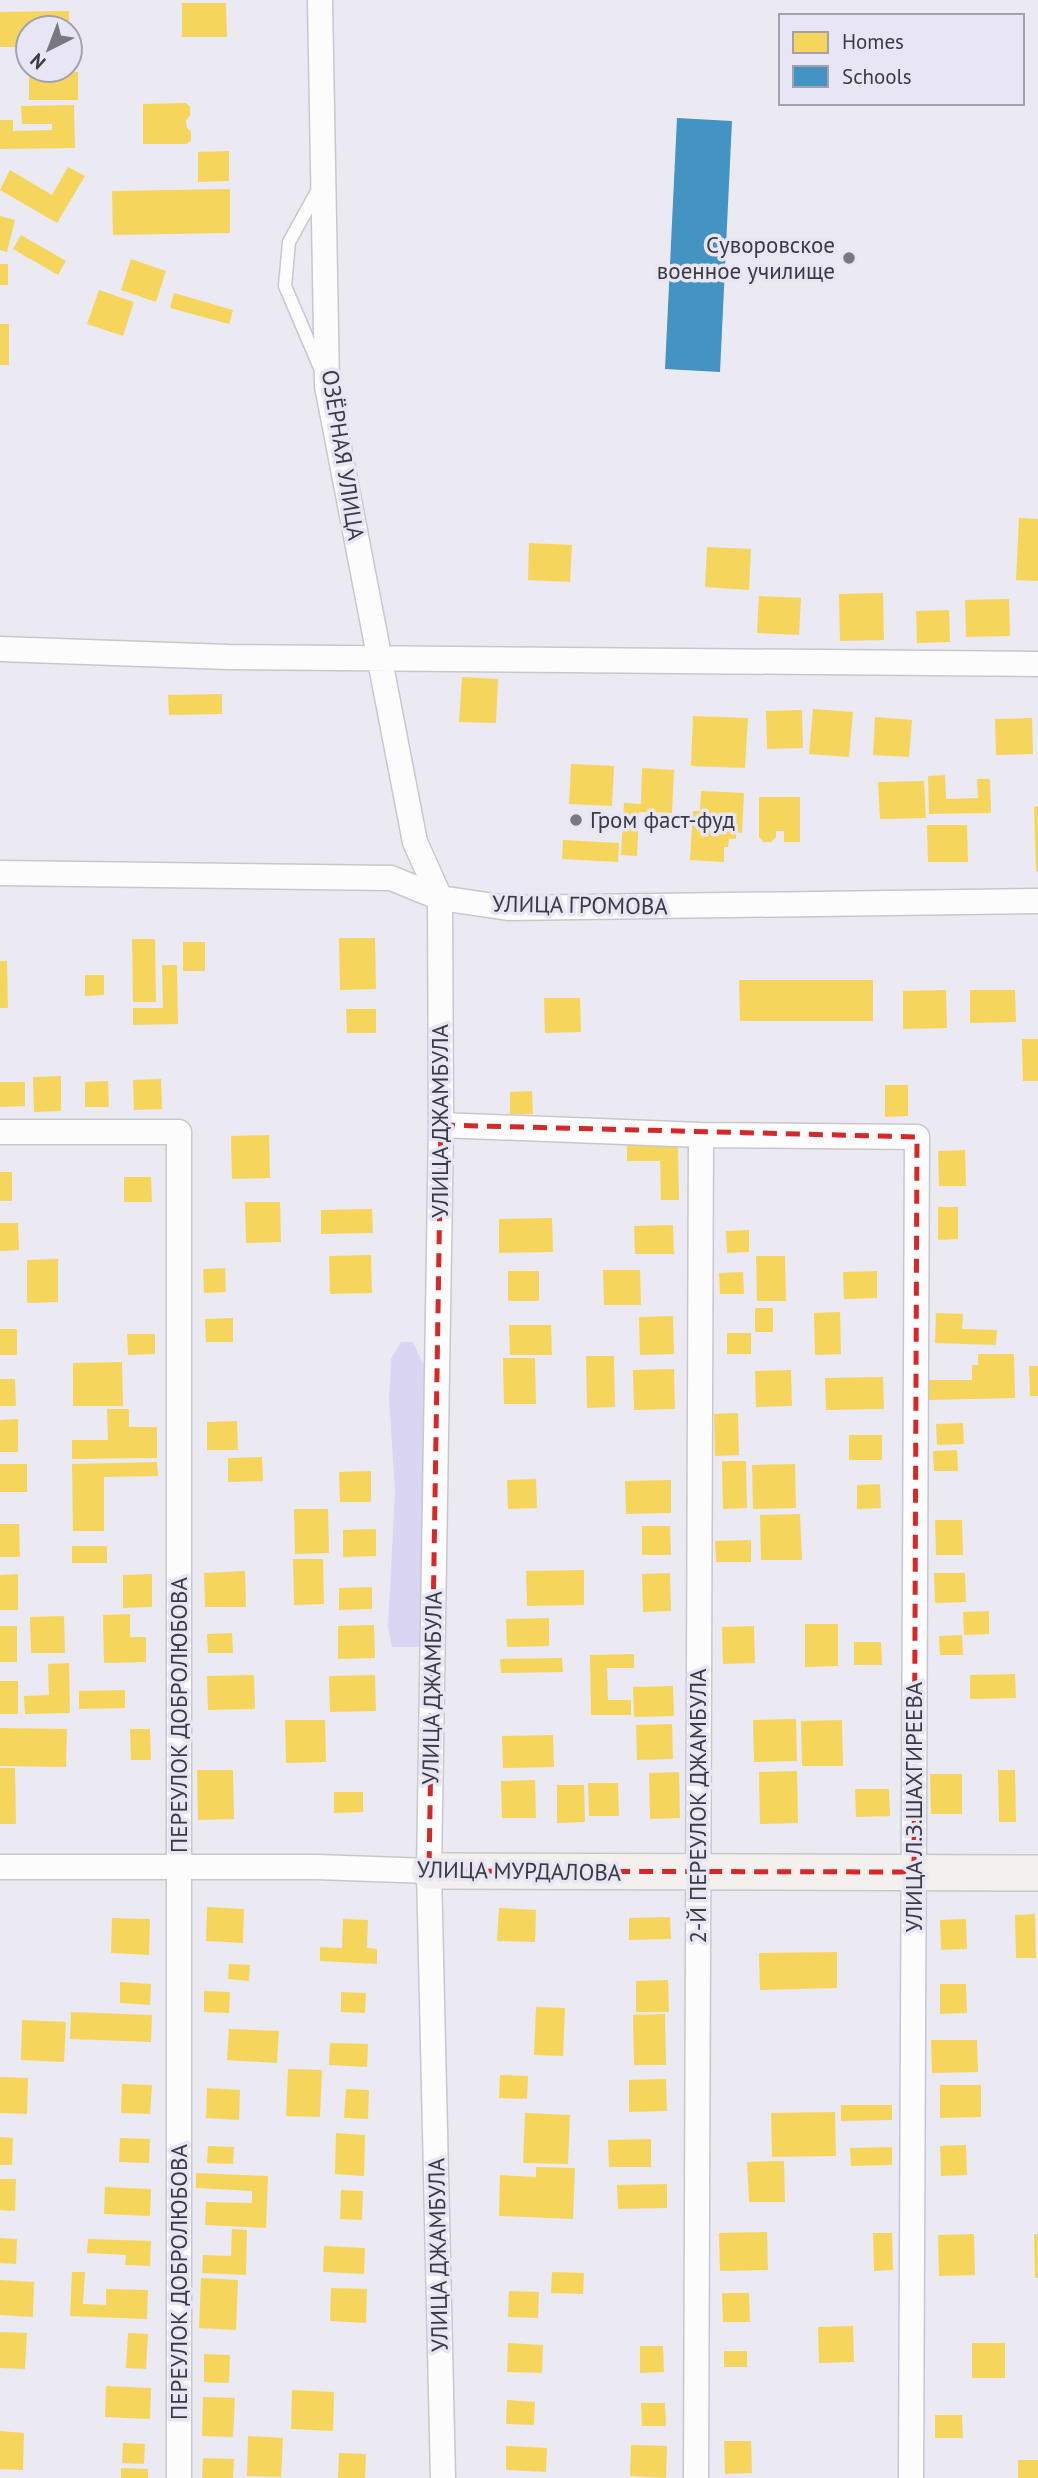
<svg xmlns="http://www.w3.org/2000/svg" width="1038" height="2478" viewBox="0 0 1038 2478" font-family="'PT Sans',sans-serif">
<rect width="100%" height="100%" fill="#ebeaf2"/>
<!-- green -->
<path fill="#dad5f3" d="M401 1342H413L422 1362 428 1369 423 1647H392L388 1627 395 1491 389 1399 391 1359Z"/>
<!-- homes -->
<path fill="#f6d55c" d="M182 3H226L227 37H182Z
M69 11V28H28V47H0V12Z
M29 72H78V100H29Z
M186 103 190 107V116L186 120 187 128 191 131V141L186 144H143V104Z
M74 105 75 148 0 149V120H13V131L52 130V124H22L21 106Z
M229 151V181L198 182V152Z
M68 167 85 176 57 223 0 190 10 170 52 195Z
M230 189V233L113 235 112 191Z
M0 216 15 220 7 252 0 250Z
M21 235 66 261 58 275 13 249Z
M131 259 166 271 156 302 121 290Z
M0 264H8V285H0Z
M99 290 134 302 123 336 87 324Z
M174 293 233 310 229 324 170 308Z
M0 324H9V365H0Z
M1019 518 1038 519V581L1016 580Z
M529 543 572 545 570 582 528 580Z
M707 547 751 549 749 590 705 587Z
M883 593 884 640 840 641 839 594Z
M759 596 801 598 799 635 757 633Z
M1009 599 1010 636 966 637 965 600Z
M949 610 950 642 917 643 916 611Z
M462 677 498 679 496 723 459 722Z
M222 694V714L169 715 168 695Z
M813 709 853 712 849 757 809 754Z
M802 710 803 748 767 749 766 711Z
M693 716 748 718 745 768 691 766Z
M875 717 912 720 909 757 873 755Z
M1032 718 1033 754 996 755 995 719Z
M571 764 614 766 612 806 569 804Z
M642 768 674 770 672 813 639 812 637 856 621 855 624 803 641 804Z
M945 775 946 799 978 798 977 779H990L991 813 929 814 928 776Z
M924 781 926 818 880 819 878 782Z
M701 791 744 793 742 833 736 832V839H729L728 847H724V862L690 860 693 811H700Z
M759 797H800V842H784V831H776V837L771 842H763L759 837Z
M1038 806V871H1036L1034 807Z
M927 825H967L968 862H928Z
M563 840 619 843 618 862 562 859Z
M339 938H375L376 989 340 990Z
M132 939H155L156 1002H133Z
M183 942H205V971H183Z
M0 961H7L8 1008H0Z
M162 965H177L178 1024 133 1025V1008H163Z
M85 975H104V995L85 996Z
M739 980H873V1021H740Z
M946 990 947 1028 903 1029V991Z
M970 990H1015L1016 1022 970 1023Z
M544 998H580L581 1032 545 1033Z
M346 1009H376V1033H347Z
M1022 1039H1038V1081H1023Z
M61 1076V1111L34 1112 33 1077Z
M161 1079 162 1109 134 1110 133 1080Z
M108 1081 109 1107H85V1082Z
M0 1082H25V1106L0 1107Z
M885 1085H908V1116L885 1117Z
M532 1091 533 1114H510V1092Z
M269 1135 270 1178 232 1179 231 1136Z
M678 1143 679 1200H661L660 1161H627V1144Z
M965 1150 966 1186H939L938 1151Z
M0 1172H12V1201H0Z
M124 1177H151L152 1202H124Z
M245 1202H280L281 1242 246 1243Z
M938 1207H958V1239L938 1240Z
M372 1209 373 1233 321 1234V1210Z
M552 1218 553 1252 499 1253V1219Z
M0 1223H18L19 1250 0 1251Z
M673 1225 674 1254H635L634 1226Z
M749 1230V1252L727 1253 726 1231Z
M371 1255 372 1293 330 1294 329 1256Z
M756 1256H785L786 1301H757Z
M58 1259V1302L27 1303V1260Z
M225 1268 226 1292 204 1293 203 1269Z
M603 1270H640L641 1305H604Z
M508 1271H539V1301H508Z
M877 1271V1298L844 1299 843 1272Z
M743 1272 744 1294H720L719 1273Z
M755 1308H773V1332H755Z
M840 1312 841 1354 815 1355 814 1313Z
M936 1313 963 1314 962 1329 997 1330 996 1345 935 1343Z
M673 1316 674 1354 640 1355 639 1317Z
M233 1318V1342H206L205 1319Z
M509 1325H551L552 1355H510Z
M0 1329H17V1355H0Z
M727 1333H751V1354H727Z
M127 1334H155V1354L128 1355Z
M978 1354H1014L1015 1398 929 1400 928 1380H972V1365H978Z
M586 1356H614L615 1407 587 1408Z
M503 1358H535L536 1404H504Z
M122 1362 123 1406H73V1363Z
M1029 1366H1038V1396H1030Z
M674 1369 675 1409 634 1410 633 1370Z
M791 1370 792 1406 756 1407 755 1371Z
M883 1377 884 1409 826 1410 825 1378Z
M0 1379H15L16 1406H0Z
M107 1409H129V1427H157V1458L72 1459V1440H108Z
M738 1413 739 1455 715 1456 714 1414Z
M18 1419V1452H0V1420Z
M237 1421 238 1450H207V1422Z
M963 1423 964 1444 937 1445 936 1424Z
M849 1435H882V1460H849Z
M957 1450 958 1471H934L933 1451Z
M262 1457 263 1481 228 1482V1458Z
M722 1461H746L747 1508 723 1509Z
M157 1462 158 1476 104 1477V1531H73L72 1464Z
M0 1464H27V1492H0Z
M795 1464 796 1508 753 1509 752 1465Z
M371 1471V1502H340L339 1472Z
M536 1479 537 1508 508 1509 507 1480Z
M671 1480V1513L626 1514 625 1481Z
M880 1484 881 1508 857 1509V1485Z
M294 1509H328L329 1553 295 1554Z
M800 1514 802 1560H761L760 1515Z
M935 1520H962L963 1555H936Z
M0 1524H19L20 1557H0Z
M642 1526H670L671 1555H642Z
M376 1529V1556L343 1557V1530Z
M751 1540V1562H716L715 1541Z
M72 1546H107V1563H72Z
M293 1559H323L324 1604 294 1605Z
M584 1570V1605L527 1606 526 1571Z
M245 1571 246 1607H205L204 1573Z
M670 1573 671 1611 643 1612 642 1574Z
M934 1573H965L966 1602 935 1603Z
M18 1574V1610H0V1575Z
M152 1574V1607L123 1608V1575Z
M372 1587V1609L339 1610V1588Z
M989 1611V1634L964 1635 963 1612Z
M130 1614V1637H146V1662L104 1663 103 1615Z
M64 1616 65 1653H31L30 1617Z
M549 1618V1646L507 1647 506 1619Z
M805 1624H838V1666L805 1667Z
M374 1625 375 1658 338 1659V1626Z
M0 1626H17V1662H0Z
M754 1626 755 1663 723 1664 722 1627Z
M232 1633 233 1653H208L207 1634Z
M962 1635 963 1655H940L939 1636Z
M854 1642H881L882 1665H854Z
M634 1654V1668H607L608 1700H631V1715H591L590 1655Z
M562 1658 563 1672 501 1673 500 1659Z
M69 1663 70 1713 25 1714 24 1696 49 1695 48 1664Z
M1015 1674 1016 1698 970 1699V1675Z
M254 1675 255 1709 208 1710 207 1676Z
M375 1675 376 1711 330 1712 329 1676Z
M0 1681H18V1714H0Z
M673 1686 674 1716 634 1717 633 1687Z
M125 1690V1708L79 1709V1691Z
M796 1719 797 1761 754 1762 753 1720Z
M285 1720H325L326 1762 286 1763Z
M842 1720 843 1766H802L801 1721Z
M672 1724 673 1759 637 1760 636 1725Z
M0 1728 67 1729 66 1767 0 1766Z
M130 1729H150L151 1760H131Z
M553 1735 554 1767 503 1768 502 1736Z
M0 1768H15L16 1824H0Z
M197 1770H233L234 1819 198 1820Z
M998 1770H1015L1016 1822H999Z
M797 1771 798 1823 760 1824 759 1772Z
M679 1772 680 1818 650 1819 649 1773Z
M930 1774H962V1814H931Z
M535 1780 536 1818H502L501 1781Z
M588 1783H618L619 1816H589Z
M557 1785H584L585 1822 557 1823Z
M855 1789H889L890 1816 856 1817Z
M334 1792H363V1812L334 1813Z
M207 1907 244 1909 243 1943 206 1941Z
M499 1908 536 1910 535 1942 497 1941Z
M1035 1914 1036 1958H1016L1015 1915Z
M670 1917 671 1939 629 1940V1918Z
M112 1918 150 1919 149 1955 111 1953Z
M343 1919 368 1920 367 1948 377 1949V1964L320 1961V1947L342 1948Z
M966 1919 967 1949 941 1950 940 1920Z
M837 1952V1988L760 1990 759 1953Z
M229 1964 250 1965 249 1981 228 1979Z
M668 1980 669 2012H636V1981Z
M120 1982 151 1984 150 2005 120 2003Z
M940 1984H966L967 2013 940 2014Z
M204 1991 230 1992 229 2013 204 2012Z
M341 1992 366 1993 365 2013 341 2012Z
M536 2007 565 2008 563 2056 534 2055Z
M71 2012 152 2015 151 2042 70 2039Z
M665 2014 666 2065H634L633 2015Z
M22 2020 66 2022 64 2062 21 2060Z
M229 2029 279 2031 277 2063 227 2060Z
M931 2040H977L978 2072 932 2073Z
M330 2043 368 2044 367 2067 329 2065Z
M288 2069 322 2070 320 2117 286 2116Z
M500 2075 528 2076 527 2099 499 2098Z
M0 2077 28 2078 27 2114 0 2113Z
M666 2079 667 2111 629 2112V2080Z
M122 2084 152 2085 150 2114 121 2113Z
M940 2085H981V2117L940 2118Z
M207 2088 240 2090 239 2120 206 2118Z
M346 2089 369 2090 368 2119 344 2118Z
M841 2105H892V2120L841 2121Z
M835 2112 836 2156 772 2157 771 2113Z
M525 2113 570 2115 568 2164 523 2163Z
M336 2133 365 2135 364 2176 335 2174Z
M0 2137 13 2138 12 2165H0Z
M120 2138 150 2139 149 2163 119 2162Z
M651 2139V2167H609L608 2140Z
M966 2145 967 2175 941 2176 940 2146Z
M208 2146 234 2147 233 2164 207 2163Z
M892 2147V2165L851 2166 850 2148Z
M784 2161 785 2202H749L747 2162Z
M536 2167 575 2168 573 2219 499 2216 500 2175 536 2177Z
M196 2173 268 2176 266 2228 205 2225 206 2202 252 2203V2191L196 2188Z
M0 2179H16L15 2211 0 2210Z
M667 2184V2208L618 2209 617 2185Z
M105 2187 151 2189 150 2216 104 2214Z
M341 2190 363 2191 362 2220 340 2219Z
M232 2229 247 2230 246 2275 202 2273 203 2255 231 2256Z
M767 2232 768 2270 720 2271 719 2233Z
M873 2233H892L893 2270 874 2271Z
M974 2234 975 2275 939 2276 938 2235Z
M1034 2234H1038V2278H1035Z
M0 2238 17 2239 16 2264 0 2263Z
M88 2239 151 2241 150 2266 125 2265 126 2255 87 2253Z
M324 2246 365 2248 364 2274 323 2272Z
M72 2272H85L83 2304 106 2305V2289L148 2290 147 2319 70 2316Z
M552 2272 584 2273 583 2294 551 2293Z
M201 2278 238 2280 236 2330 199 2328Z
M0 2280 34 2282 33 2317 0 2315Z
M331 2288 367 2289 366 2323 330 2321Z
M509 2291 539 2292 538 2318 508 2317Z
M722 2293H749L750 2322H723Z
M853 2326 854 2362 819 2363 818 2327Z
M0 2332 27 2333 25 2369 0 2368Z
M128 2333 148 2334 146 2369 126 2368Z
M508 2343 543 2345 542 2373 507 2372Z
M972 2343H1005V2378H972Z
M640 2346H663L664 2372 640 2373Z
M724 2351H747V2367H724Z
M204 2354 230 2355 229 2383 204 2382Z
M106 2386 151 2388 150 2419 105 2417Z
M292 2390 334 2392 333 2431 291 2429Z
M203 2397 235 2398 233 2437 202 2436Z
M507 2400 535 2402 534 2425 506 2424Z
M641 2403H665L666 2426H642Z
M935 2415H962L963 2438H935Z
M0 2431 24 2433 23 2470 0 2469Z
M248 2436 283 2438 281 2477 247 2476Z
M724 2441H751L752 2473 725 2474Z
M123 2443 145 2444 144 2464 122 2463Z
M631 2445 667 2446 666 2478 630 2476Z
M506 2446 547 2448 546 2472 506 2470Z
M339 2453 366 2454 365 2478H338Z
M203 2458 234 2459 233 2478H202Z
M1018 2460H1038V2478H1018Z
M121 2468 148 2469V2478H121Z"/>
<!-- schools -->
<path fill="#4393c3" d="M677 118 732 121 720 372 665 369Z"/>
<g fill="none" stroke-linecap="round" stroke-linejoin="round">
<!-- lane casing -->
<g stroke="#c8c7cd" stroke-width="15">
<path id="lane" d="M319 188 289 242 285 286 320 368"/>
</g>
<!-- street casing -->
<g stroke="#c8c7cd" stroke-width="27">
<path id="street" d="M320 0 327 386 415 842 440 898 441 1125 429 1871 443 2478
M0 649 228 657 1038 664
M0 873 391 878 440 898 508 908 1038 901
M441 1125 701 1135 917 1137 911 2478
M0 1132H179V2478
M0 1867H317L429 1871
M696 2478 701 1135"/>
</g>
<!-- secondary casing -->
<g stroke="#c8c7cd" stroke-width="38">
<path id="secondary" d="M429 1871 1038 1873"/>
</g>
<!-- lane -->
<use href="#lane" stroke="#fcfcfd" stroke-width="12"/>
<!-- street -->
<use href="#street" stroke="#fcfcfd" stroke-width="24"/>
<!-- secondary -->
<use href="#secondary" stroke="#f4f0ed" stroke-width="35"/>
</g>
<!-- marked area -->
<path fill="none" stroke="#d62828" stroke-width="5" stroke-dasharray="14 9" stroke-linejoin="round" d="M441 1125 917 1137 914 1872 429 1871Z"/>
<!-- markers -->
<g fill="#79787e" stroke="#e8e6f5" stroke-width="2.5">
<circle cx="849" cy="258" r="7"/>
<circle cx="576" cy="820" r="7"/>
</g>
<g text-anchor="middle" stroke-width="7" stroke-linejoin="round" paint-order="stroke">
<!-- poi labels -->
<g font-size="23" fill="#3b3a40" stroke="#e8e6f5" text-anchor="end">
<text x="835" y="253">Суворовское<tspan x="835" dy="26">военное училище</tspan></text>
<text x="590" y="828" text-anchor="start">Гром фаст-фуд</text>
</g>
<!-- street labels -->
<g font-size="23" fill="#3b3a40" stroke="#e8e6f5">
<text transform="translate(343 455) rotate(81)" y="8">ОЗЁРНАЯ УЛИЦА</text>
<text transform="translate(580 905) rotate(1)" y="8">УЛИЦА ГРОМОВА</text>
<text transform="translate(440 1121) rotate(-90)" y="8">УЛИЦА ДЖАМБУЛА</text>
<text transform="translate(432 1688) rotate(-89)" y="8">УЛИЦА ДЖАМБУЛА</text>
<text transform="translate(179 1715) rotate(-90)" y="8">ПЕРЕУЛОК ДОБРОЛЮБОВА</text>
<text transform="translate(698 1806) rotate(-90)" y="8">2-Й ПЕРЕУЛОК ДЖАМБУЛА</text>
<text transform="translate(914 1807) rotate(-90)" y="8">УЛИЦА Л.З.ШАХГИРЕЕВА</text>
<text transform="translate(519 1871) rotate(1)" y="8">УЛИЦА МУРДАЛОВА</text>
<text transform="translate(438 2255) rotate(-91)" y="8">УЛИЦА ДЖАМБУЛА</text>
<text transform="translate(179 2282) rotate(-90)" y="8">ПЕРЕУЛОК ДОБРОЛЮБОВА</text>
</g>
</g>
<!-- legend -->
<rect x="779" y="14" width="245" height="91" fill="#e8e6f5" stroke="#a3a1ad" stroke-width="2"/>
<rect x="793" y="32" width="35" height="21" fill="#f6d55c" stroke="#a3a1ad" stroke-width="2"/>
<text x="842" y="49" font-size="21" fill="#3b3a40">Homes</text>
<rect x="793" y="66" width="35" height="21" fill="#4393c3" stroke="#a3a1ad" stroke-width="2"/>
<text x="842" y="84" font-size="21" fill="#3b3a40">Schools</text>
<!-- north arrow -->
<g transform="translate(49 49) rotate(222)"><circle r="33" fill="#e8e6f5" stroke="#a3a1ad" stroke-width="2"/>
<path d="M0-5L12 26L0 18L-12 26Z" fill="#79787e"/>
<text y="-10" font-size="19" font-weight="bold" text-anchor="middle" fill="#3b3a40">N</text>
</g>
</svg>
